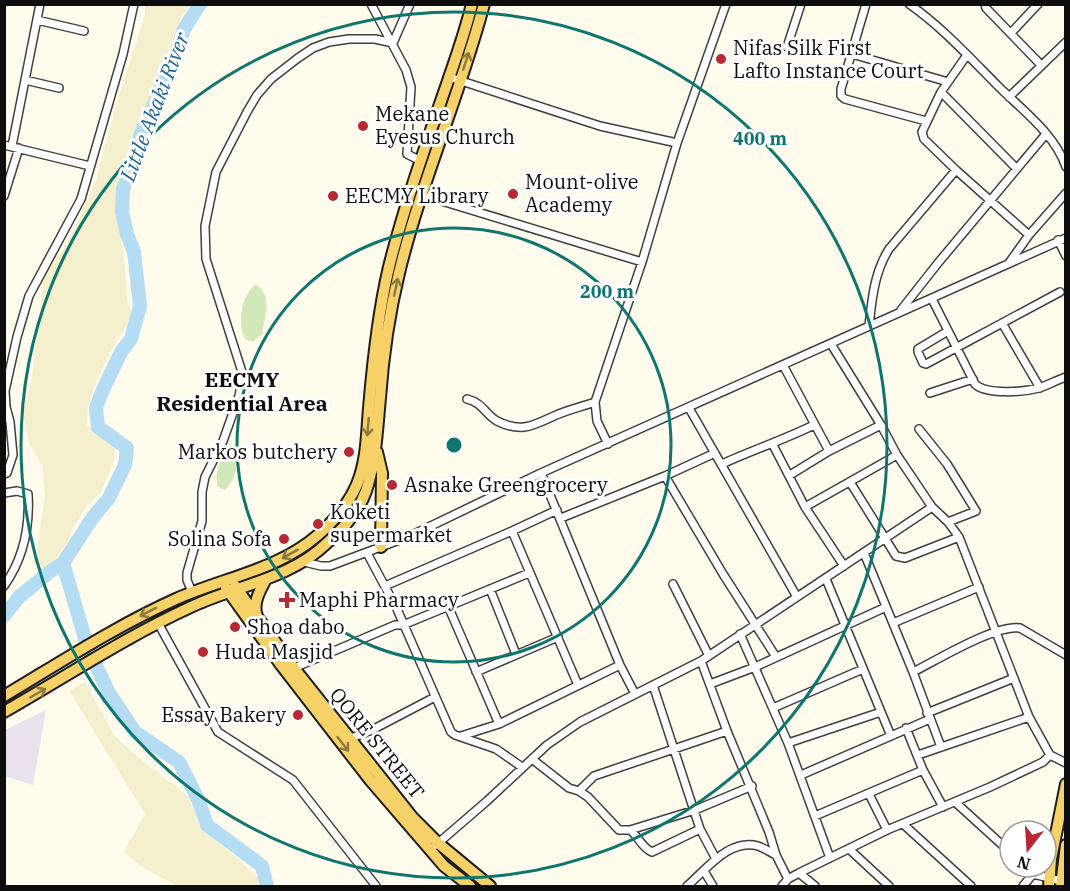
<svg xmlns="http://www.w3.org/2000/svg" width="1070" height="891" viewBox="0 0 1070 891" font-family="'IBM Plex Serif',serif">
<rect width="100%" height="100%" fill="#fffbed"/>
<!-- industrial -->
<path fill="#eae1ec" d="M46 710 33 785 5 776V730Z"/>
<!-- farmland -->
<path fill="#f4f0ce" d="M145 5H190L180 20 134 139 116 197 125 267 127 300 133 317 115 343 98 377 88 407 87 425 115 445 114 461 101 492 86 507 73 527 67 543 58 557 47 568 32 564 37 551 45 496 43 468 28 441 23 414 32 377 44 275 63 250 79 219 96 180 117 102 145 15Z
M85 682 114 735 133 753 189 797 198 824 262 881 263 886H177L142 867 124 852 145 814 69 691Z"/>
<!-- green -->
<path fill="#d1e8b8" d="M256 284C273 298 265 314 262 334L253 342 245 339C237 322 241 296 256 284Z
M229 450 236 453C239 467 235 479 225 490L218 487C214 473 219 461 229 450Z"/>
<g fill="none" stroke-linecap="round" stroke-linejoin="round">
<!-- river -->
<path stroke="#b4ddf4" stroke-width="14" d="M63 563 88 649 109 693 135 732 179 762 198 799 207 825 262 866 267 886
M4 616 19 597 48 573 63 563 93 517 109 498 125 465 127 448 98 427 96 408 101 394 121 352 131 339 140 306 134 252 127 234 122 212 123 189 132 169 141 133 174 59 184 29 200 4"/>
<!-- minor casing -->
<g stroke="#404040" stroke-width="10">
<path id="minor" d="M371 4 406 70 411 87 407 154 421 161
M866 4 841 89V96L845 99 926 121
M909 4C942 27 970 58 998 86 1022 110 1055 134 1066 167
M985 4 986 8 1041 65
M37 20 84 31
M1011 33 1038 4
M393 43 410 4
M787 47 801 4
M852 54 948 82
M967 55 941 92 922 132 924 139 956 170 1029 235
M449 77 600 126 677 143
M25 80 59 88
M941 92 1017 169
M1009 97 1066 42
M4 145 90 166
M12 146 40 4
M422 195 642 262
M4 196 19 148
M1058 240 1066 256
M1009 263 1029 235 1066 193
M932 299 975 384C986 395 1024 392 1039 388 1048 385 1057 380 1066 377
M901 310 938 263 1046 134
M1002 323 1040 388
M869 326C872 299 874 273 889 249L956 170
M948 331 918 349V352L923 363 926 364 1060 292
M831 344 881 425 897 455 932 507 948 522 959 537 1029 717 1050 755 1066 763
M783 365 829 451
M930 393 973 379
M467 399C483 403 485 414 497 421 521 433 532 426 554 416 567 410 581 407 595 402
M689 408 797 597
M919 429 947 464 976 511 948 522
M608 444 597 421 595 402 642 262 677 143 726 4
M773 445 805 507 844 566
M722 464C753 450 783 440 814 425
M541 473 620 665 635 694
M4 474 7 473 13 455 10 422 6 407 5 391 17 337 29 296 81 199 123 54 134 4
M790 475 829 451 881 425
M665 476 723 574 776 657
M850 482 896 556 905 558 959 537
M4 493 17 491 28 494C30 528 24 558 4 586
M805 507 897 455
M561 518 665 476 715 453
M512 531 578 685
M367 553 397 609 451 732 455 735 496 749 522 767
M864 553 913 672 941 747
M304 562 321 566H330L410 536 541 473 1066 238
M826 579 891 736
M673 584 709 656
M385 586 512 531 557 510
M490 589 516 654
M192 592 187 580V573L202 521V492L205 477 223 441 239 396 243 375 206 259 205 226 216 172 247 112 257 95 271 79 298 58 313 48 329 42 349 39H375L393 43
M448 606 499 724
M158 623 218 732 293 780 376 886
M893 623 979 587
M740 634 788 743 830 858
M701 661 727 731 769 832 776 855 788 879
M294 668 395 625H403L529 573
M476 672 558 637
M913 672C937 660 996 624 1020 628L1066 655
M710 684 755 667 886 607
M653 685 700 829 716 859
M773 708 863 669
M927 713 1014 678
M906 728 923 770 943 807
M461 736 499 724 620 665
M351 738 370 731 435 697
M788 743 881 712
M918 755 1029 717
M532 759 569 788 579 791 588 797 619 830H630C638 836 642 848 652 852L700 829
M801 775 930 719
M579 791 594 776 727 731
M869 794 887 830
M955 802 1010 852
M815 816 923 770
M903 824 971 886
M630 830 695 810 752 786
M436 845 487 801 547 745 580 722 701 661 932 507
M849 849 889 886
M1026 867 1033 874 1065 882
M704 871 713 886
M799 873 815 886
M687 886C706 870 729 838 758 846 764 848 770 852 776 855
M782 886 788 879 799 873 887 830 990 787 1043 762 1050 755
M1023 886 1033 874"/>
</g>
<!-- primary casing -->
<g stroke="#1e1e1e" stroke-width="14">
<path id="primary" d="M377 452 382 473 381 547
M235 586 294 668 413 818 438 843 490 886
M226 588 281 665 370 780 444 866 470 886
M257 616C252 604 260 590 266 579
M4 696C61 662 116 626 176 599 223 578 278 570 318 535 335 520 353 499 360 476 367 454 367 431 369 408 373 361 378 313 389 267 403 211 422 156 441 101 452 69 464 37 472 4
M4 712C67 676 127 636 193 606 238 585 290 579 327 543 343 529 359 511 366 491 376 461 377 429 380 398 383 356 389 314 399 273 421 182 460 95 484 4
M1049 886 1051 859 1066 784
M1061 886 1066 845"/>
</g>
<!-- minor -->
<use href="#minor" stroke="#fff" stroke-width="7"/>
<!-- primary -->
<use href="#primary" stroke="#f5d167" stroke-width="10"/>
</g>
<!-- one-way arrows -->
<defs><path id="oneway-shaft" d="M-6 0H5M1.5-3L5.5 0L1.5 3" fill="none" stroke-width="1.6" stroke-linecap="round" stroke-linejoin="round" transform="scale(1.5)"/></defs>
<g stroke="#8d793e">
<use href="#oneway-shaft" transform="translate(466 61) rotate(-72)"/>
<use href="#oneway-shaft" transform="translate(396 287) rotate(-78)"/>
<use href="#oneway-shaft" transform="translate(368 427) rotate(95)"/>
<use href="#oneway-shaft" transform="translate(290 554) rotate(151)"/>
<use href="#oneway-shaft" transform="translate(148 612) rotate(153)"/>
<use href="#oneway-shaft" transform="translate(38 693) rotate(-30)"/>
<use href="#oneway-shaft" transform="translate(343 744) rotate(52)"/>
</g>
<!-- distance rings -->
<g fill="none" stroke="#0f766e" stroke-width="3">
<circle cx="454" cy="445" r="217"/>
<circle cx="454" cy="445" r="433"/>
</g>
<!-- markers -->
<g fill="#b92931" stroke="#fff" stroke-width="2">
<circle cx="721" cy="59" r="6"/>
<circle cx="363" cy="126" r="6"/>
<circle cx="513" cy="194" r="6"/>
<circle cx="333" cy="196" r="6"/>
<circle cx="349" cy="452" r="6"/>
<circle cx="392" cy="485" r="6"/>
<circle cx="318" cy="524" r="6"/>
<circle cx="284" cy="539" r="6"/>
<path d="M284 591h6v6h6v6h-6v6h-6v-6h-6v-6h6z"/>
<circle cx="235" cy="627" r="6"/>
<circle cx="203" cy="652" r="6"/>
<circle cx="298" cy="715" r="6"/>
</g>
<g text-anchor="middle" stroke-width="6" stroke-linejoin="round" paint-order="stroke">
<!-- poi labels -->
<g font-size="20" fill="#0d0d0d" stroke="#fff" text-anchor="start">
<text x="733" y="55">Nifas Silk First<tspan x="733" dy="23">Lafto Instance Court</tspan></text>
<text x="375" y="121">Mekane<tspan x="375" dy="23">Eyesus Church</tspan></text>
<text x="525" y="189">Mount-olive<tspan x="525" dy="23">Academy</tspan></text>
<text x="345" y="203">EECMY Library</text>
<text x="337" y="459" text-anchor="end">Markos butchery</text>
<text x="404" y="492">Asnake Greengrocery</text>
<text x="330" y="519">Koketi<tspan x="330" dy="23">supermarket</tspan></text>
<text x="272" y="546" text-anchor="end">Solina Sofa</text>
<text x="299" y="607">Maphi Pharmacy</text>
<text x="247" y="634">Shoa dabo</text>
<text x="215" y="659">Huda Masjid</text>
<text x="286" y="722" text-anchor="end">Essay Bakery</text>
</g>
<!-- street labels -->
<g font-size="20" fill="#0d0d0d" stroke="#fff">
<text transform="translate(377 743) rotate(51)" y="7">QORE STREET</text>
</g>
<!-- water labels -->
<g font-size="21" font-style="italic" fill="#1a649b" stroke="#fff">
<text transform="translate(155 107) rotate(-69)" y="7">Little Akaki River</text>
</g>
<!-- neighbourhood labels -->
<g font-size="21" font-weight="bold" fill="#0d0d0d" stroke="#fff">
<text x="242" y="387">EECMY<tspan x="242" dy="24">Residential Area</tspan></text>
</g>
</g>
<circle cx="454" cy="445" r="9" fill="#0f766e" stroke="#fff" stroke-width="3"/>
<g font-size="18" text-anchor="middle" font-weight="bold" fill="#0f766e" stroke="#fff" stroke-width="6" stroke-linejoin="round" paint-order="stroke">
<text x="760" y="145">400 m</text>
<text x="607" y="298">200 m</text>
</g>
<!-- border -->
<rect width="1070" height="891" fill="none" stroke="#0d0d0d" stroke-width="12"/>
<!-- north arrow -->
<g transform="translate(1028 849) rotate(197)"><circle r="28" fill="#ffffff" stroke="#9e9e9e" stroke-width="1.5"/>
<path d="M0-4.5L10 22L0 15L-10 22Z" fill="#b92931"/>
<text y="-9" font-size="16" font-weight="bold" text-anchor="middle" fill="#0d0d0d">N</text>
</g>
</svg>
